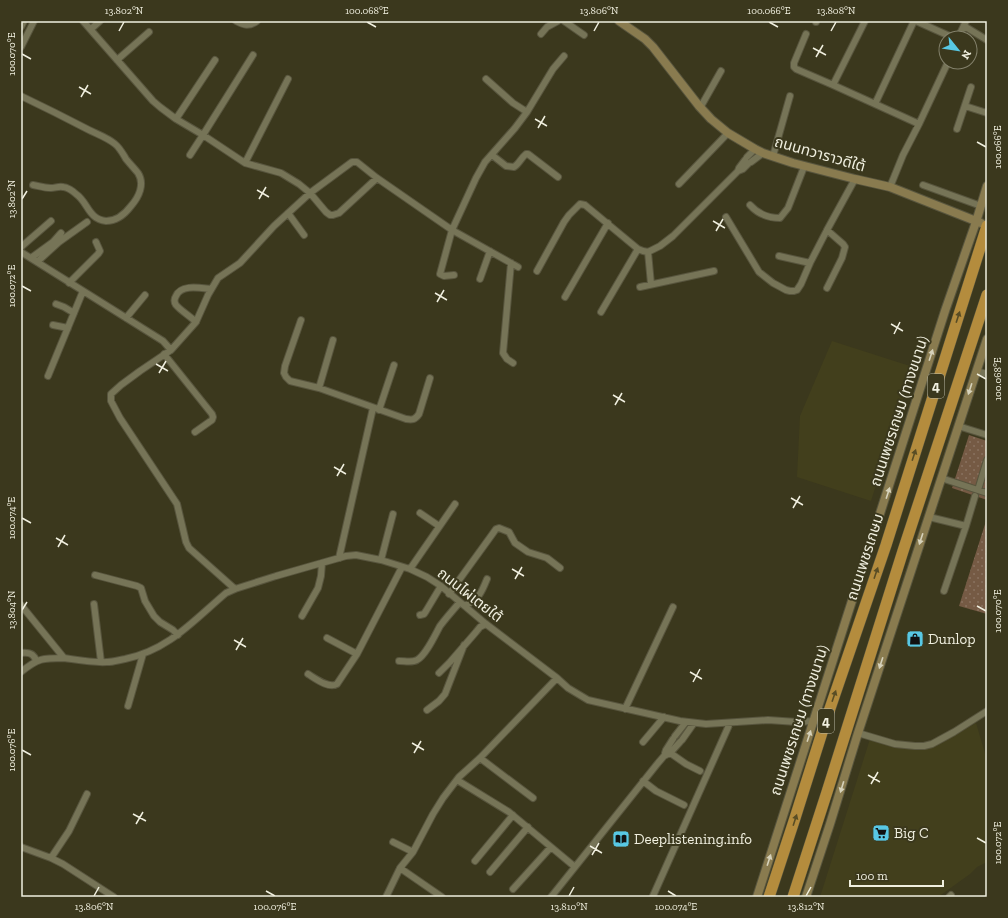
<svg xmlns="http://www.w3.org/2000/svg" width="1008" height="918" viewBox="0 0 1008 918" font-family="'Zilla Slab','Noto Sans Thai',serif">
<defs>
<pattern id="grass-dots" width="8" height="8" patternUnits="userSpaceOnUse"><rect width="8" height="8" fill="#755a44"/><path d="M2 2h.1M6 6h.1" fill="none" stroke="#89725f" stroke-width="1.8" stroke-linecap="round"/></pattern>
</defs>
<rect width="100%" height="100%" fill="#3b381d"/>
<!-- built -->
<path fill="#423f1c" d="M832 341 913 367 871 501 797 477 800 416Z
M976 723 987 760V862L977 867 970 874 938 897H820L870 739 891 746 932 748Z"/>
<!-- grass -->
<path fill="url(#grass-dots)" d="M969 435 987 441V500L952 488Z
M987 518V614L959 606Z"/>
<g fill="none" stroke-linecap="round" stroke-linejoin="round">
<!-- street casing -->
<g stroke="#58553e" stroke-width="8">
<path id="street" d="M83 21 153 101 160 107 176 119 203 135 245 163 281 173 299 184 310 193 326 212 330 215H333L339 213 377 178
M236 21C244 25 249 27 257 21
M564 21 584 35
M865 21 833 85 875 104 914 21
M916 21 954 38
M816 22V21
M964 26 987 40
M21 27 24 21
M91 29 100 21
M541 34 547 27 558 21
M806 34 794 63V67L796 69 833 85
M958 38 966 21
M21 47 34 21
M117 60 149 32
M486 79 513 103 527 112
M21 96C44 107 66 118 89 130 97 134 108 138 115 144 120 148 123 154 126 159 130 164 134 168 138 173 145 184 139 197 131 206 125 214 117 221 106 221 88 219 88 202 76 194 73 191 67 187 63 187 59 186 55 188 51 188 44 188 39 186 33 185
M875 104 919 124
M965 106 987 113
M700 108 721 71
M176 119 215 60
M957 129 971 87
M190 155 203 135 253 55
M492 155 506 166 514 167C519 164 521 158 526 154H528L558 177
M773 156 790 96
M747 157 755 149
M751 162 763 153
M245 163 288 79
M738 171 743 169 748 164
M679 184 728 133
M923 185 981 206
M890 187 903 155 919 124 948 62
M750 205C758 214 768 218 780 218L788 208 804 167
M288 213 304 235
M726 217 759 272 773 283 786 290 790 291H794L797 290 801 284 810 263 827 230 855 179
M21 247 51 221
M21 252 163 341 171 350 140 371 121 385 111 394V401L120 418 177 504 186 542 189 548 235 589
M648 252 651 284
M779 256 810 263
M31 258 53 242 61 233
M37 262 59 242 87 222
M511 263 503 353 507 359 513 363
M537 271 564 222 569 215 580 204 585 205 638 249 643 251 648 252 660 246 673 236 738 171 739 168 745 160
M454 275 444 276 440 274 452 230 476 178 485 162 515 128 527 112 553 69 564 56
M480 279 490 251
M69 283 98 254 100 251 96 242
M640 287 714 271
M827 288 842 258 845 247 843 244 827 230
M565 297 608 223
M56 304 64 307 74 313
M601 312 638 249
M126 318 145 295
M301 320 285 366 284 373 286 377 290 381 319 388 406 419C412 420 415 420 419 414L430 378
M196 322C191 317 180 310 176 305 174 302 174 299 176 296 181 284 200 288 211 289
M53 325 68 328
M171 350 196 322 208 295 218 278 240 263 274 226 310 193 352 162H357L377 178 452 230 518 267
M164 354 212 414 213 417 212 420 195 432
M976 371 987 374
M48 376 83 291
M319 388 333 340
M379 410 394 365
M958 426 987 435
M941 478 987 493
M978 490 987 460
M420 513 439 526
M929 517 966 526 944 591
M966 526 975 496
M339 558 373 408
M381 560 393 514
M410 569 455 504
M95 575 137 586 141 588 145 601 154 616 160 622 173 630 178 635
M449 594 491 536 496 529 499 528 509 532 515 543 528 552 547 558 560 568
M94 604 101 662
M21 605 64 658C78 660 93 663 107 662 113 662 119 660 125 659 169 650 194 620 226 593L235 589 276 576 346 556 356 555 381 560 410 569 427 577 441 586 486 624 557 678 568 688 588 700 680 721 706 724 768 720 797 722 814 721
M465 606C479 598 481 594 487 579
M420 615 424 614 426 611 441 586
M302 616 318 588 321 576 322 563
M327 638 357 654
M21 653C28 652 34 653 36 661
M399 661C405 661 412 663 417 660 426 655 435 635 440 626 446 618 453 610 460 602
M21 672C38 658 43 658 64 658
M439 673 450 662 476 632 480 627 486 624
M308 674C316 679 329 689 337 684L357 654 402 567
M128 706 143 654
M625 709 673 607
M427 710 439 701 445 694 464 645
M858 733 895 744 915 746H924L932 744 954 732 987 711
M675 736 686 722
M682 740 694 723
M643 742 664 717
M666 750 686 764 700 771
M665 753 666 750 673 739
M480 758 533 798
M457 780 509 812 575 867 658 763 664 756 670 753 680 742
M643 781 656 791 684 805
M393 842 413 852
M21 847 51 858 63 864 114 897
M51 858 69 831 87 794
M475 861 513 815
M400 868 442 897
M490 872 528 827
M513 889 551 847
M653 896 730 723
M386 897 400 868 413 852 433 814 443 798 459 777 480 758 557 678
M551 897 575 867
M949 897 951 895"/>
</g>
<!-- secondary casing -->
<g stroke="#58553e" stroke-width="10">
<path id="secondary" d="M619 21 645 39 653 47 699 106 711 119 728 133 755 149 763 153 793 163 855 179 890 187 981 223
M757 897 945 311 976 222 987 186
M806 897 830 824 858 733 987 339"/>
</g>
<!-- highway casing -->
<g stroke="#58553e" stroke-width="12">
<path id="highway" d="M769 897 795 818 825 723 886 545 987 226
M793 897 827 792 903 551 987 295"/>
</g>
<!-- street -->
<use href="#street" stroke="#767457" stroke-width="6"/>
<!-- secondary -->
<use href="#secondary" stroke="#897b4f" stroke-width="8"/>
<!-- highway -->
<use href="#highway" stroke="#b48c3d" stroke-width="11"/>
</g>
<!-- one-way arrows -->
<defs><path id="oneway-solid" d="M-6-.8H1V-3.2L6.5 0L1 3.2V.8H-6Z"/></defs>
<g fill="#594d25">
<use href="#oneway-solid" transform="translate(958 317) rotate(-72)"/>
<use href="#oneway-solid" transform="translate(914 455) rotate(-72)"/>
<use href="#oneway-solid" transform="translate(876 573) rotate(-71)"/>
<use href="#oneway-solid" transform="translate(834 696) rotate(-71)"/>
<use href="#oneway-solid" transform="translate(795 820) rotate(-72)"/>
</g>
<g fill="#d6d2bb">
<use href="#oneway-solid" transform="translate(931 355) rotate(-72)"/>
<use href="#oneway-solid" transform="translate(970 389) rotate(108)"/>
<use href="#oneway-solid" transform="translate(888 493) rotate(-72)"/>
<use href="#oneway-solid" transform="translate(921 539) rotate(108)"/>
<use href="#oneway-solid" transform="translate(881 663) rotate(108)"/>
<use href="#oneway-solid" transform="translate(809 736) rotate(-72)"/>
<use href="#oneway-solid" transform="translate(842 787) rotate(107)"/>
<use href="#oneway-solid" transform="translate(769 860) rotate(-72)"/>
</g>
<!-- ticks -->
<path fill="none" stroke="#f0efdf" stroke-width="1.5" d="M367 22 376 27M769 22 778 27M119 31 124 22M594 31 599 22M831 31 836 22M813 48 826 55M22 54 31 59M816 57 823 45M79 87 91 94M81 97 88 85M535 119 547 126M538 128 545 116M977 142 986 147M257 190 269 197M22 199 27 191M259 199 266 187M713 221 725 228M716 231 723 219M22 286 31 291M435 293 447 300M437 302 444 290M891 324 903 331M894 334 900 322M156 364 168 371M159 373 166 361M977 374 986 379M613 395 625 402M615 405 622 393M334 467 346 474M337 476 344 464M791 498 803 505M793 508 800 496M22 518 31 523M56 538 68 545M58 547 65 535M512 569 524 576M515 579 522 567M977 606 986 611M22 610 27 602M234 640 246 647M236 650 243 638M690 672 702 679M693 682 700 669M412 743 424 750M22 750 31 755M414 753 421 741M868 775 880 782M871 784 878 772M133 814 146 821M136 824 143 812M977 838 986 843M590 846 602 853M592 855 599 843M266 891 275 896M668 891 676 896M94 896 99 887M569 896 574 887M806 896 811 887"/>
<!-- icons -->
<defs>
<g id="shop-square" transform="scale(0.9)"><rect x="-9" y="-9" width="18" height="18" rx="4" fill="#58c8e4" stroke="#3b381d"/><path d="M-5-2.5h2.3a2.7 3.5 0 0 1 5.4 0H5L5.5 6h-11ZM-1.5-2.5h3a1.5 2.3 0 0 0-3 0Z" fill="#111"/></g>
<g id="supermarket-square" transform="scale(0.9)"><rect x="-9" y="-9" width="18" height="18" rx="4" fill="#58c8e4" stroke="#3b381d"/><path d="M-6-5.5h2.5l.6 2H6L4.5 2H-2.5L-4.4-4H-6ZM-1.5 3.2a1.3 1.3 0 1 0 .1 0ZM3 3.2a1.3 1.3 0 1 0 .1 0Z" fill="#111"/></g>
<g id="library-square" transform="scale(0.9)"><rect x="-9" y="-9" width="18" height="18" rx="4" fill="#58c8e4" stroke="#3b381d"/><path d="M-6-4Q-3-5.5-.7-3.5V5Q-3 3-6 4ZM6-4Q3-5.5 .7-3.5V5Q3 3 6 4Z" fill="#111"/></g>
</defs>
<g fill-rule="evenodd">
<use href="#shop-square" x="915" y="639"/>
<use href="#supermarket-square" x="881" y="833"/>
<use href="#library-square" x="621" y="839"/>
</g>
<g text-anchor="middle" stroke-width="4" stroke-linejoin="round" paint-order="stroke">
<!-- shield labels -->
<g fill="#3b381d" stroke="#bab8a5" stroke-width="1">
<rect x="928" y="374" width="16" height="24" rx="3"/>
<rect x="818" y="709" width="16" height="24" rx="3"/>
</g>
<g font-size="14" font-weight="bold" fill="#f0efdf">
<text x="936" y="391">4</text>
<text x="826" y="726">4</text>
</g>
<!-- street labels -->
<g font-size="15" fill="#f0efdf" stroke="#3b381d">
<text transform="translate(820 154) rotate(16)" y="5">ถนนทวาราวดีใต้</text>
<text transform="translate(899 411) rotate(-72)" y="5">ถนนเพชรเกษม (ทางขนาน)</text>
<text transform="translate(865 557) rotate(-72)" y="5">ถนนเพชรเกษม</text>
<text transform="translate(470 595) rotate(38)" y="5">ถนนไผ่เตยใต้</text>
<text transform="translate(799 720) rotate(-72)" y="5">ถนนเพชรเกษม (ทางขนาน)</text>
</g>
<!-- poi labels -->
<g font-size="15" fill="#f0efdf" stroke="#3b381d" text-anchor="start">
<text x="928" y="644">Dunlop</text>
<text x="894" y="838">Big C</text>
<text x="634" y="844">Deeplistening.info</text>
</g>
</g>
<!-- border -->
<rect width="1008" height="918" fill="none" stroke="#3b381d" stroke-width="44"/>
<!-- north arrow -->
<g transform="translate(958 50) rotate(120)"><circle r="19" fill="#3b381d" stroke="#83816b"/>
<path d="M0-3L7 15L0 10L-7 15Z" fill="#58c8e4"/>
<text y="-6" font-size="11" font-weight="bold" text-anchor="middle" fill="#f0efdf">N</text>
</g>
<!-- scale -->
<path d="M850 880v6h93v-6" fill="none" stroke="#f0efdf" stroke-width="2"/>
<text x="856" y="880" font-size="12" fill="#f0efdf" stroke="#3b381d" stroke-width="3" paint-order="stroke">100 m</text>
<rect x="22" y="22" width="964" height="874" fill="none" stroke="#f0efdf" stroke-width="1.5"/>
<g font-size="10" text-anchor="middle" fill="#f0efdf">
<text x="124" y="14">13.802°N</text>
<text x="367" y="14">100.068°E</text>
<text x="599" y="14">13.806°N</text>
<text x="769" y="14">100.066°E</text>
<text x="836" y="14">13.808°N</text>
<text transform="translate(11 54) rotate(-90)" y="4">100.070°E</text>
<text transform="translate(997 147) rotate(-90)" y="4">100.066°E</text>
<text transform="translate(11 199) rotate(-90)" y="4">13.802°N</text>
<text transform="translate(11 286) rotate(-90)" y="4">100.072°E</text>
<text transform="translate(997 379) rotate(-90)" y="4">100.068°E</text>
<text transform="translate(11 518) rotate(-90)" y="4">100.074°E</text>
<text transform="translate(11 610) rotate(-90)" y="4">13.804°N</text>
<text transform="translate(997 611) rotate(-90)" y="4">100.070°E</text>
<text transform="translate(11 750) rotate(-90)" y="4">100.076°E</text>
<text transform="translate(997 843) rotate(-90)" y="4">100.072°E</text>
<text x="94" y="910">13.806°N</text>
<text x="275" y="910">100.076°E</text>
<text x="569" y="910">13.810°N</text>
<text x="676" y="910">100.074°E</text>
<text x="806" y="910">13.812°N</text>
</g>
</svg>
